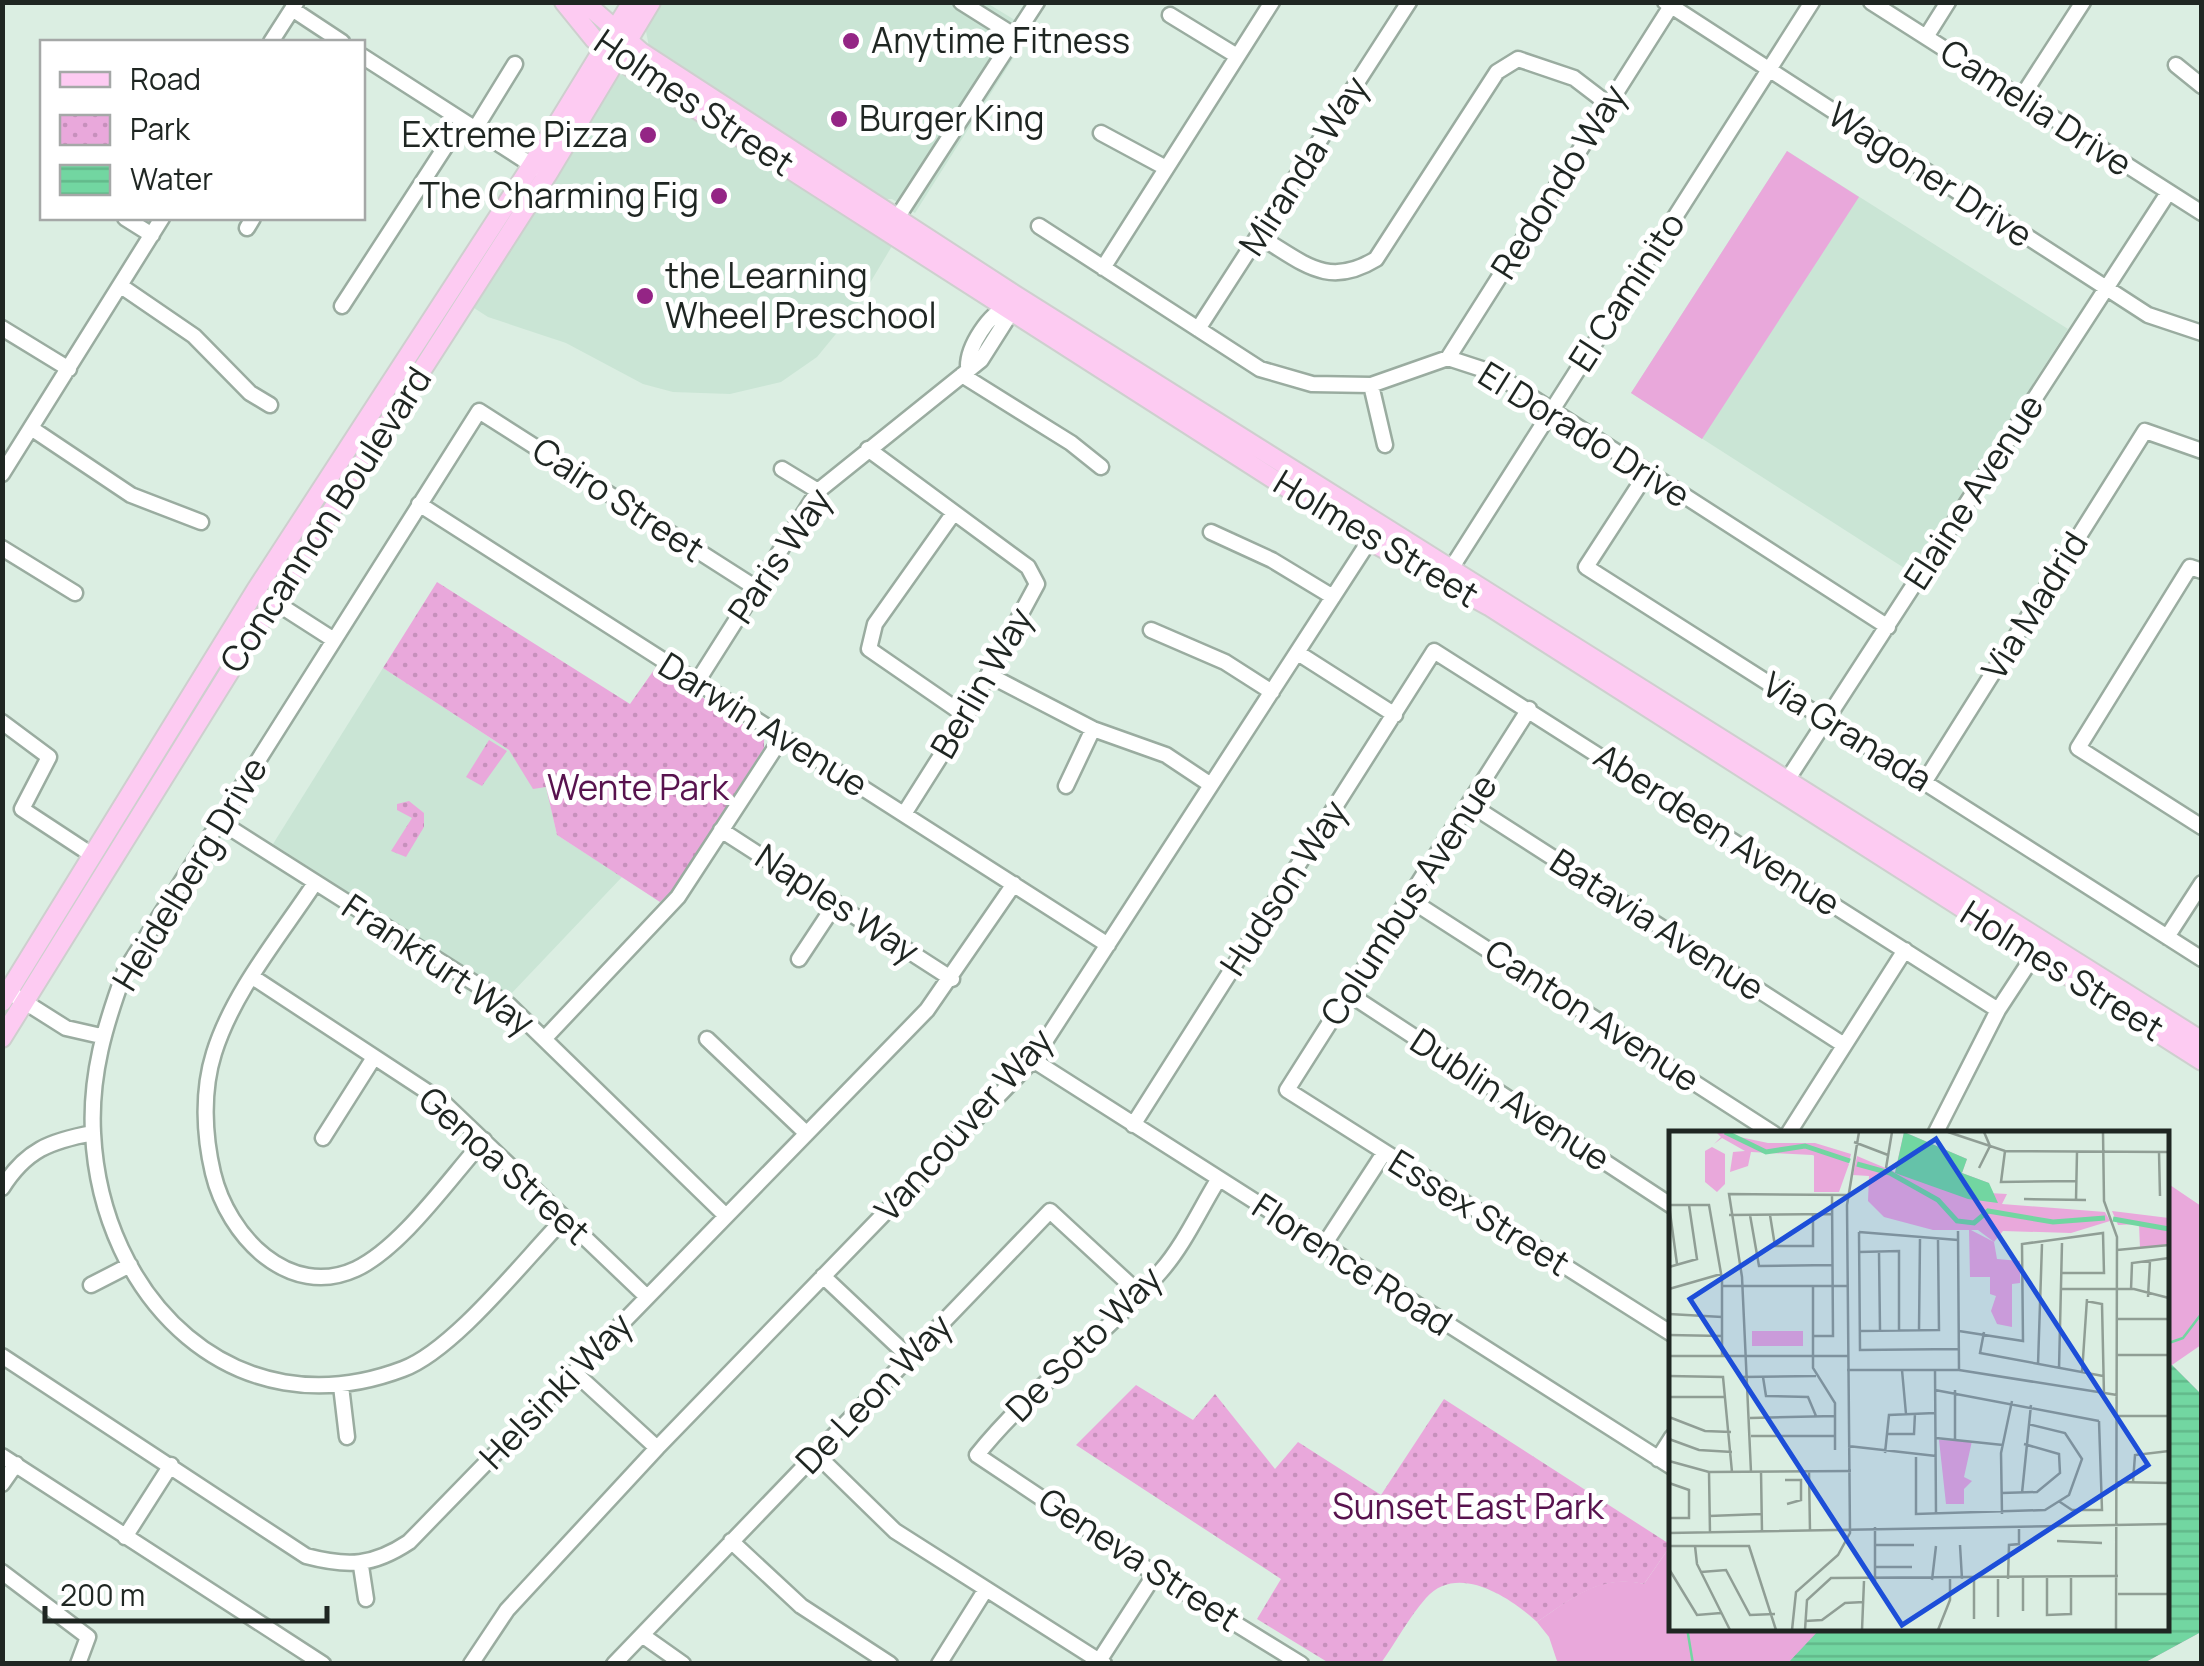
<svg xmlns="http://www.w3.org/2000/svg" width="2204" height="1666" viewBox="0 0 2204 1666" font-family="Manrope,sans-serif">
<defs>
<pattern id="park-dots" width="8" height="8" patternUnits="userSpaceOnUse" patternTransform="scale(2.5)"><rect width="8" height="8" fill="#e9a8db"/><path d="M2 2h.1M6 6h.1" fill="none" stroke="#c790bc" stroke-width="1.8" stroke-linecap="round"/></pattern>
<pattern id="water-rules" width="6" height="5" patternUnits="userSpaceOnUse" patternTransform="scale(2.5)"><rect width="6" height="5" fill="#72d6a1"/><path d="M0 2.5h6" fill="none" stroke="#62b88a"/></pattern>
</defs>
<rect width="100%" height="100%" fill="#dbeee2"/>
<!-- built -->
<path fill="#cae5d5" d="M657 2 987 3 1031 30 915 213 892 199H883L649 47 645 26Z
M628 73 769 166 805 183 895 241 849 318 817 357 781 382 730 394 673 392 643 384 566 343 488 317 471 306 609 88 618 76Z
M1787 151 2068 329 1912 573 1631 393Z
M383 668 509 750 533 786H546L557 835 622 877 509 996 273 844Z"/>
<!-- grass -->
<path fill="#e9a8db" d="M1787 151 1859 197 1702 439 1631 393Z
M2167 1183 2201 1206V1345L2172 1365 2201 1394V1632L2144 1663 1558 1664 1549 1637 1537 1622C1574 1597 1599 1574 1644 1584L1671 1545 1672 1628H2166Z"/>
<!-- park -->
<path fill="url(#park-dots)" d="M437 582 630 704 656 667 764 738V748L674 889 660 902 557 835 546 787 533 789 509 750 383 668Z
M489 740 507 751 482 786 466 777Z
M409 801 424 813V827L406 857 391 851 412 818 397 810V804Z
M1136 1385 1193 1420 1215 1394 1275 1469 1298 1442 1381 1495 1444 1399 1671 1545 1644 1584C1599 1574 1573 1598 1537 1622 1511 1598 1458 1562 1426 1598 1409 1617 1396 1642 1381 1663H1329L1257 1619 1281 1579 1076 1445Z"/>
<!-- water -->
<path fill="url(#water-rules)" d="M2172 1365 2201 1394V1632L2144 1663H1788L1820 1629 2166 1628V1369Z"/>
<g fill="none" stroke-linecap="round" stroke-linejoin="round">
<!-- stream -->
<path stroke="#72d6a1" stroke-width="2.5" d="M2166 1344 2183 1338 2202 1313
M1687 1628 1693 1664"/>
<!-- minor casing -->
<g stroke="#9aaca0" stroke-width="19">
<path id="minor" d="M961 2 1015 36
M1665 2 2148 315 2202 333
M1871 2 2202 213
M292 9 342 42
M1170 15 1237 56
M1926 37 1948 2
M271 42 296 3
M362 56 538 169
M2176 65 2202 86
M2021 98 2083 2
M475 129 515 64
M1101 133 1166 168
M125 218 152 235
M893 224 1037 2
M1039 226 1260 369 1312 384 1371 385 1448 358 1494 373 1888 627
M247 228 253 218
M1260 237C1303 262 1327 289 1376 259L1497 72 1518 59 1574 78 1608 104
M1103 268 1272 2
M121 286 194 336 250 393 270 405
M342 306 462 121
M2 328 69 369
M1198 329 1409 2
M1448 358 1671 6
M968 366C968 346 989 314 1007 307
M962 375 1071 443 1101 467
M1371 385 1385 445
M31 428 131 495 201 522
M868 449 1028 567 1037 584 966 716 904 814
M782 469 818 491
M1647 473 1586 567 2202 959
M2 474 162 218
M419 504 1108 945
M953 514 875 624 869 649 966 716
M1211 532 1272 560 1333 597
M2 548 75 593
M2202 571 2190 567 2078 748 2202 827
M1447 575 1812 2
M267 597 334 640
M1151 630 1225 662 1272 692
M1298 653 1395 715
M989 675 1093 729 1166 755 1211 785
M697 682 818 491 981 360 1007 319 1009 305
M1529 709 1287 1090 1672 1334
M2 722 49 757 22 809 92 855
M1925 781 2145 431 2202 451
M1066 786 1093 729
M1782 788 2168 193
M1471 805 1844 1045
M219 821 509 1005 725 1215
M721 830 952 979
M315 883C280 936 233 992 214 1053 202 1091 204 1135 213 1173 228 1236 289 1300 356 1269 402 1247 449 1179 484 1140
M1409 899 1774 1134
M2167 937 2202 883
M799 959 836 903
M254 978 443 1102 647 1297
M9 992 66 1028 101 1036
M1349 994 1672 1206
M545 1038 678 897 781 739
M707 1039 805 1132
M1033 1060 1672 1467
M1133 1125 1434 651 1998 1010
M1788 1134 1905 950
M1935 1134 1998 1010 2038 949
M323 1138 373 1059
M1218 1180C1200 1209 1184 1245 1161 1271 1105 1337 1031 1387 977 1455L1155 1574 1301 1664
M2 1188C26 1150 50 1141 93 1133
M563 1220C524 1260 454 1350 403 1369 234 1433 101 1298 93 1133 90 1075 105 1025 125 971L479 411 756 588
M1324 1245 1384 1153
M823 1276 909 1357
M91 1285 130 1265
M2 1356 306 1556C348 1567 373 1566 409 1542L927 1010 1014 884
M574 1372 657 1448
M341 1386 347 1437
M816 1454 895 1531 1104 1664
M2 1456 323 1664
M1658 1459 1672 1437
M2 1484 16 1464
M125 1537 171 1465
M731 1541 801 1606 890 1664
M361 1566 366 1599
M2 1572 88 1637 78 1664
M642 1635 683 1664
M1099 1661 1155 1574
M471 1664 507 1610 657 1448 1033 1060 1375 532
M614 1664 1050 1211 1139 1293
M939 1664 986 1589"/>
</g>
<!-- major casing -->
<g stroke="#cecfce" stroke-width="22">
<path id="major" d="M564 2 594 39 629 66 1370 541 1489 606 2202 1061
M584 2 641 52 1015 295 2202 1041
M2 1002 256 590 532 165 632 2
M2 1038 266 613 547 175 651 2"/>
</g>
<!-- minor -->
<use href="#minor" stroke="#fff" stroke-width="14"/>
<!-- major -->
<use href="#major" stroke="#fdcbf2" stroke-width="18"/>
</g>
<!-- markers -->
<g fill="#942585" stroke="#fff" stroke-width="4">
<circle cx="851" cy="41" r="10"/>
<circle cx="839" cy="119" r="10"/>
<circle cx="648" cy="135" r="10"/>
<circle cx="719" cy="196" r="10"/>
<circle cx="645" cy="296" r="10"/>
</g>
<g text-anchor="middle" stroke-width="10" stroke-linejoin="round" paint-order="stroke">
<!-- poi labels -->
<g font-size="35" fill="#1f2622" stroke="#fff" text-anchor="start">
<text x="871" y="53">Anytime Fitness</text>
<text x="859" y="131">Burger King</text>
<text x="628" y="147" text-anchor="end">Extreme Pizza</text>
<text x="699" y="208" text-anchor="end">The Charming Fig</text>
<text x="665" y="288">the Learning<tspan x="665" dy="40">Wheel Preschool</tspan></text>
</g>
<!-- street labels -->
<g font-size="35" fill="#1f2622" stroke="#fff">
<text transform="translate(694 103) rotate(34)" y="12">Holmes Street</text>
<text transform="translate(2036 108) rotate(33)" y="12">Camelia Drive</text>
<text transform="translate(1304 166) rotate(-57)" y="12">Miranda Way</text>
<text transform="translate(1930 175) rotate(33)" y="12">Wagoner Drive</text>
<text transform="translate(1559 182) rotate(-58)" y="12">Redondo Way</text>
<text transform="translate(1627 292) rotate(-57)" y="12">El Caminito</text>
<text transform="translate(1584 435) rotate(32)" y="12">El Dorado Drive</text>
<text transform="translate(1974 492) rotate(-57)" y="12">Elaine Avenue</text>
<text transform="translate(618 500) rotate(33)" y="12">Cairo Street</text>
<text transform="translate(326 520) rotate(-57)" y="12">Concannon Boulevard</text>
<text transform="translate(1376 539) rotate(31)" y="12">Holmes Street</text>
<text transform="translate(780 556) rotate(-56)" y="12">Paris Way</text>
<text transform="translate(2035 606) rotate(-58)" y="12">Via Madrid</text>
<text transform="translate(982 683) rotate(-60)" y="12">Berlin Way</text>
<text transform="translate(763 725) rotate(32)" y="12">Darwin Avenue</text>
<text transform="translate(1847 732) rotate(32)" y="12">Via Granada</text>
<text transform="translate(1717 830) rotate(33)" y="12">Aberdeen Avenue</text>
<text transform="translate(190 874) rotate(-59)" y="12">Heidelberg Drive</text>
<text transform="translate(1284 888) rotate(-57)" y="12">Hudson Way</text>
<text transform="translate(1409 900) rotate(-57)" y="12">Columbus Avenue</text>
<text transform="translate(837 904) rotate(33)" y="12">Naples Way</text>
<text transform="translate(1657 925) rotate(33)" y="12">Batavia Avenue</text>
<text transform="translate(438 965) rotate(34)" y="12">Frankfurt Way</text>
<text transform="translate(2062 971) rotate(32)" y="12">Holmes Street</text>
<text transform="translate(1592 1016) rotate(33)" y="12">Canton Avenue</text>
<text transform="translate(1510 1100) rotate(33)" y="12">Dublin Avenue</text>
<text transform="translate(964 1125) rotate(-48)" y="12">Vancouver Way</text>
<text transform="translate(504 1166) rotate(42)" y="12">Genoa Street</text>
<text transform="translate(1479 1213) rotate(32)" y="12">Essex Street</text>
<text transform="translate(1352 1265) rotate(33)" y="12">Florence Road</text>
<text transform="translate(1084 1344) rotate(-45)" y="12">De Soto Way</text>
<text transform="translate(556 1391) rotate(-46)" y="12">Helsinki Way</text>
<text transform="translate(874 1394) rotate(-46)" y="12">De Leon Way</text>
<text transform="translate(1139 1560) rotate(33)" y="12">Geneva Street</text>
</g>
<!-- park labels -->
<g font-size="35" fill="#58134e" stroke="#fff">
<text x="638" y="800">Wente Park</text>
<text x="1468" y="1519">Sunset East Park</text>
</g>
</g>
<!-- overview -->
<g transform="translate(1669 1131)">
<rect width="500" height="500" fill="#dbeee2"/>
<path d="M47 1 99 12H146L182 23 179 35 143 24 82 21 79 35 61 41 64 21 76 20 53 7 45 13 52 6ZM235 1 298 28 293 42 320 52V62L338 63 333 73 436 81 441 90 402 102 334 100 325 111 309 99H264L215 86 199 70 200 45 184 44 188 25 226 41ZM43 16 56 23V53L48 61 36 51V20ZM83 200H134V215H83Z" fill="#e9a8db"/>
<path d="M145 23 180 33 170 61H145ZM443 80 500 87V113L471 117 470 93 449 94ZM300 98 325 111 328 128 351 130V152L343 153V196L328 193 322 180 327 165 321 163V146H301ZM270 309 303 310 295 346 303 350 295 358V373H277Z" fill="#e9a8db"/>
<path d="M235 1 298 28 293 42 320 52 329 72 299 68 226 42Z" fill="#72d6a1"/>
<path fill="none" stroke="#72d6a1" stroke-width="5" d="M56 1 97 21 136 15 181 30M188 33 221 42 269 69 288 90 305 92 319 80 384 91 436 87M444 88 500 98"/>
<path fill="none" stroke="#909e95" stroke-width="2.5" d="M279 1 336 20 500 21M434 1 435 70 448 106 447 499M185 11 219 24M336 20 332 51 407 50M490 21 491 65M217 37 223 1M310 37 321 15 315 1M355 68 417 69M407 69 408 21M0 74H40L53 148V226M0 74 8 133M60 84 163 83M81 84 90 135 163 134M101 84 106 115H144V83M289 100 290 239M190 101 191 219 290 218M190 101 289 109M448 119 500 114M190 121 230 120V199M210 121 211 199M0 136 28 128 20 74M144 154V237L166 272V319M53 155H179M0 158 52 143M393 158H465L500 167M462 159 463 132 500 127M479 166 481 130M417 170 433 173 435 264M0 183 53 186M448 188H500M250 199 251 108M191 200 270 199 269 109M290 200 354 210 353 113 434 102 435 142H393M315 201 311 222 434 245M0 204 53 205M144 205H164L163 63M448 224H500M0 225H180M369 234 373 113M390 238 393 112M178 239H290L448 264M233 239 237 283M266 239 267 383M413 242 418 168M0 245 54 246 63 341M73 246 147 245M94 246 97 265 139 266 147 285M266 259 430 290M286 259V308M0 266H56M448 285H500M0 286 36 300 62 301M81 287 166 285M217 303H245L246 282M82 305H166M267 307 334 314M0 308 30 319 63 321M179 315 267 325M216 322 220 284 266 282M247 326V383L376 379 400 364 413 328 396 302 359 293M0 330 40 341 182 340M92 340 93 401M140 340 141 400M40 341 41 402M82 341 73 146 60 63 179 64M116 349H132V369L118 373M448 351 500 352M464 351 466 324 500 320M0 352 20 359V387H0V373M333 362 368 361 391 342 390 323 355 313M353 362 362 274M391 371 403 379H433L430 290M333 383 332 322 343 270M40 385 93 383M0 402 500 393M388 410 433 412M206 414H245M291 414 293 448M0 415H80L107 499M26 415 28 433 61 499M206 436H243M0 438 28 484 52 482M32 441 57 439 81 484 106 483M354 447V480M378 447V484L402 483V447M305 448V488M329 448V486M339 448 340 414 350 413V398M263 449 267 415M206 450V396M449 463H500M136 490 153 489 176 472 195 471M123 499 127 461 169 424 181 402 178 74 190 1M136 499 138 469 162 447 449 445M193 499 195 450M269 499 281 469V448"/>
<path fill="#1d4ed8" fill-opacity="0.15" stroke="#1d4ed8" stroke-width="5" d="M267 8 479 334 233 494 21 168Z"/>
<rect width="500" height="500" fill="none" stroke="#1f2622" stroke-width="5"/>
</g>
<!-- border -->
<rect width="2204" height="1666" fill="none" stroke="#1f2622" stroke-width="10"/>
<!-- legend -->
<rect x="40" y="40" width="325" height="180" fill="#ffffff" stroke="#a5a8a7" stroke-width="2.5"/>
<rect x="60" y="72" width="50" height="15" fill="#fdcbf2" stroke="#a5a8a7" stroke-width="2.5"/>
<text x="130" y="90" font-size="30" fill="#1f2622">Road</text>
<rect x="60" y="115" width="50" height="30" fill="url(#park-dots)" stroke="#a5a8a7" stroke-width="2.5"/>
<text x="130" y="140" font-size="30" fill="#1f2622">Park</text>
<rect x="60" y="165" width="50" height="30" fill="url(#water-rules)" stroke="#a5a8a7" stroke-width="2.5"/>
<text x="130" y="190" font-size="30" fill="#1f2622">Water</text>
<!-- scale -->
<path d="M45 1606v15h282v-15" fill="none" stroke="#1f2622" stroke-width="5"/>
<text x="60" y="1606" font-size="30" fill="#1f2622" stroke="#ffffff" stroke-width="8" paint-order="stroke">200 m</text>
</svg>
